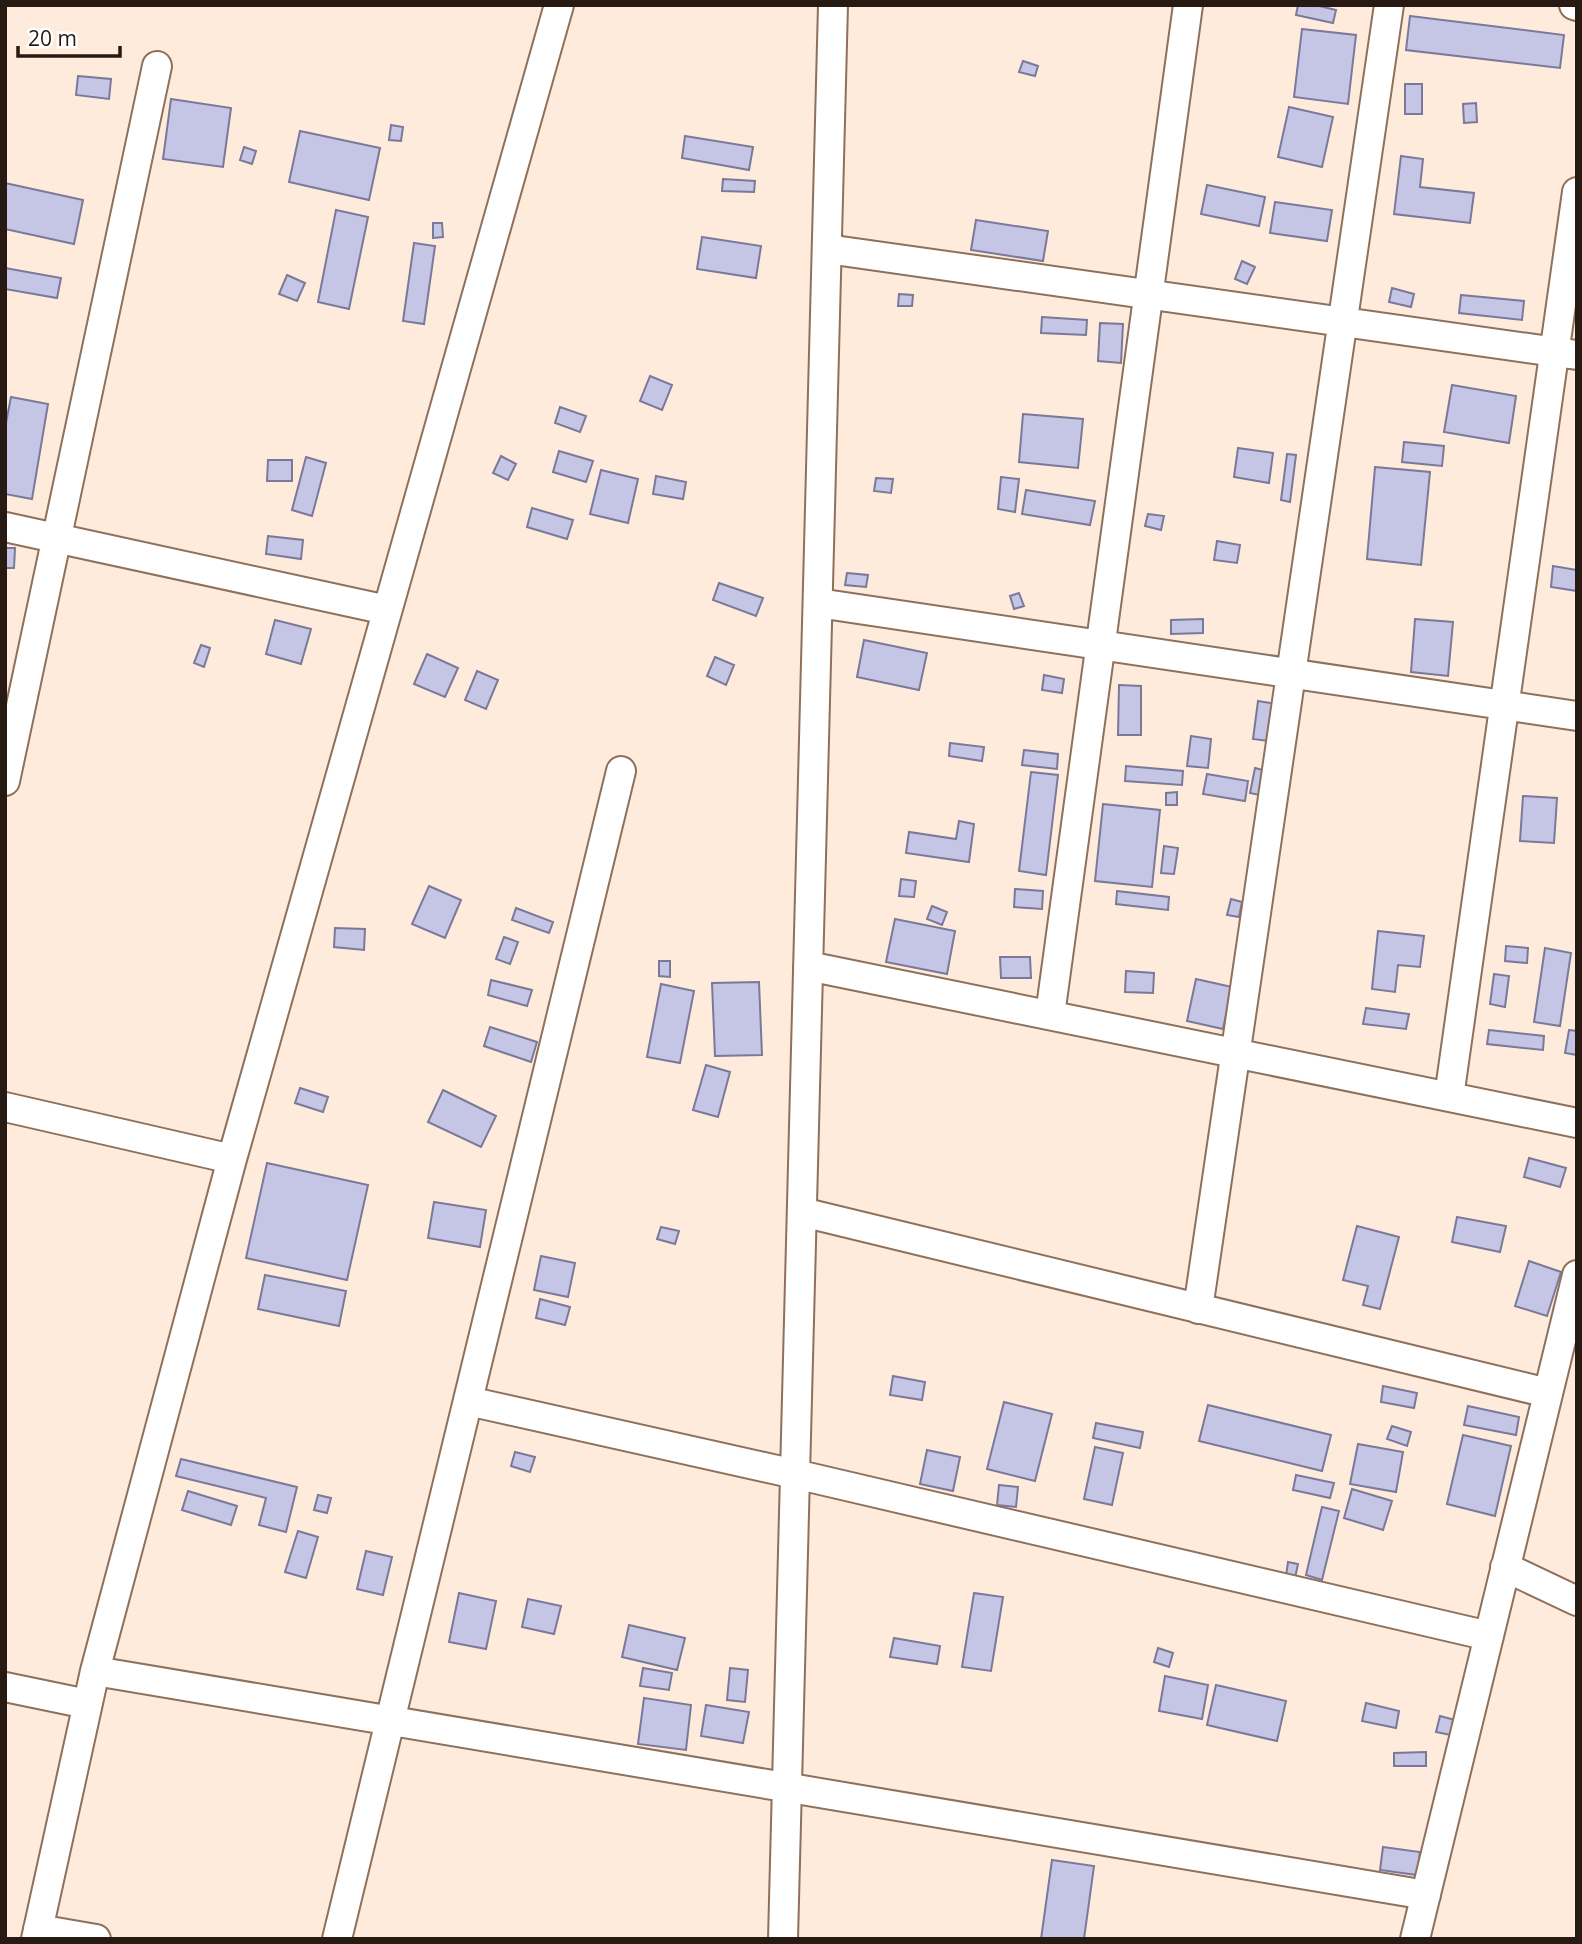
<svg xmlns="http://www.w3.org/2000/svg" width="1582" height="1944" viewBox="0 0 1582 1944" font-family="'Open Sans',sans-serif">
<rect width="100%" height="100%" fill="#ffebdc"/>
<!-- building -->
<path fill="#c5c5e5" stroke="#7a7999" stroke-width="2" d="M1298 5H1315L1336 10 1333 23 1296 15Z
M1410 16 1564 35 1560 68 1406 50Z
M1302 29 1356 35 1348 104 1294 97Z
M1023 61 1038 66 1035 76 1019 72Z
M78 76 111 79 109 99 76 95Z
M1405 84H1422V114H1405Z
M171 99 231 108 223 167 163 159Z
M1476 103 1477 122 1464 123 1463 104Z
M1289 107 1333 117 1322 167 1278 157Z
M391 125 403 127 401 141 389 140Z
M300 131 380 148 369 200 289 182Z
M685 136 753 147 749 170 682 158Z
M244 147 256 151 252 164 240 160Z
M1401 156 1423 159 1420 187 1474 193 1470 223 1394 214Z
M723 179 755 181 754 192 722 191Z
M5 183 83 200 74 244 5 229Z
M1207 185 1265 197 1259 226 1201 214Z
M1275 202 1332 210 1327 241 1270 233Z
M336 210 368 217 349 309 318 302Z
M976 220 1048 231 1043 261 971 250Z
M433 223H442L443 237 433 238Z
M702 237 761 246 756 278 697 269Z
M414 243 435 246 424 324 403 321Z
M1242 261 1255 267 1247 284 1235 279Z
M5 268 61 278 57 298 5 289Z
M287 275 305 283 297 301 279 294Z
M1392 288 1414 294 1411 307 1389 302Z
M899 294 913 295 912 306H898Z
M1461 295 1524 301 1522 320 1459 313Z
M1042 317 1087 320 1086 335 1041 333Z
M1100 323 1123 324 1121 363 1098 361Z
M650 376 672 385 662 410 640 401Z
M1452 385 1516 396 1509 443 1444 432Z
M11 397 48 404 32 499 5 494V428Z
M560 407 586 416 580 432 555 423Z
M1023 414 1083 419 1078 468 1019 462Z
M1404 442 1444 446 1442 466 1402 462Z
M1238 448 1273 453 1269 483 1234 477Z
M559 451 593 461 586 482 553 472Z
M1287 454 1296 455 1290 502 1281 500Z
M501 456 516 464 508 480 493 473Z
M306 457 326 463 312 516 292 510Z
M268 460H292V481H267Z
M1375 467 1430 472 1421 565 1367 559Z
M601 470 638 479 628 523 590 514Z
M656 476 686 482 683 499 653 494Z
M1001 477 1019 479 1015 512 998 509Z
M876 478 893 479 891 493 874 491Z
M1026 490 1095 501 1090 525 1022 514Z
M532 508 573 520 567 539 527 527Z
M1148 514 1164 516 1161 530 1145 526Z
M268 536 303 540 301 559 266 554Z
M1217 541 1240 545 1237 563 1214 560Z
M5 548H15L14 568H5Z
M1553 566 1577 570V591L1551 587Z
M847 573 868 575 866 587 845 585Z
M719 583 763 598 756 616 713 600Z
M1019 593 1024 606 1014 609 1010 596Z
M1203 619V633L1171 634V620Z
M1415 619 1453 622 1448 676 1411 672Z
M275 620 311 629 301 664 266 654Z
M864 640 927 653 919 690 857 677Z
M201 645 210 648 204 667 194 663Z
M427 654 458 668 445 697 414 684Z
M715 657 734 665 726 685 707 676Z
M477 671 498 680 486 709 465 700Z
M1044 675 1064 679 1062 693 1042 690Z
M1119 685 1141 686V735H1118Z
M1258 701 1282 705 1276 742 1253 739Z
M1191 736 1211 739 1208 768 1187 766Z
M950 743 984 747 982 761 949 756Z
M1024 750 1058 754 1057 769 1022 765Z
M1126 766 1183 771 1182 785 1125 781Z
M1255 768 1270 772 1265 796 1250 793Z
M1031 772 1058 775 1046 875 1019 871Z
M1207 774 1248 781 1245 801 1203 794Z
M1177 792V805H1166V793Z
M1523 796 1557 798 1554 843 1520 841Z
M1103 804 1160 810 1152 887 1095 881Z
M959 821 974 824 969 862 906 853 909 832 956 839Z
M1164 846 1178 848 1174 874 1161 873Z
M901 879 916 881 914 897 899 896Z
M429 886 461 900 445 938 412 924Z
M1015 889 1043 891 1042 909 1014 907Z
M1117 891 1169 897 1168 910 1116 904Z
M1231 899 1242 902 1239 917 1227 915Z
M932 906 947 912 942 925 927 919Z
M516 908 553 922 549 933 512 920Z
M895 919 955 931 947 974 886 962Z
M335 928 365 929 364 950 334 947Z
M1378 931 1424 936 1420 967 1398 965 1395 992 1372 989Z
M504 937 518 942 510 964 496 959Z
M1506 946 1528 948 1527 963 1505 961Z
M1545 948 1571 953 1560 1026 1534 1022Z
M1000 957H1030L1031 978H1001Z
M659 961H670V977L659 976Z
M1126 971 1154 973 1153 993 1125 992Z
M1494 974 1509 976 1505 1007 1490 1004Z
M1196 979 1232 987 1223 1029 1187 1021Z
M491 980 532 990 527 1006 488 995Z
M759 982 762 1055 715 1056 712 983Z
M661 984 694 991 680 1063 647 1057Z
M1366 1008 1409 1014 1406 1029 1363 1024Z
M490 1027 537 1042 531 1062 484 1046Z
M1489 1030 1544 1036 1543 1050 1487 1044Z
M1569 1030 1577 1031V1055L1565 1053Z
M706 1065 730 1072 718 1117 693 1110Z
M300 1088 328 1097 323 1112 295 1103Z
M443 1090 496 1116 481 1147 428 1122Z
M1529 1158 1566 1168 1560 1187 1524 1177Z
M267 1163 368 1185 347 1280 246 1258Z
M434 1202 486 1210 480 1247 428 1238Z
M1457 1217 1506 1226 1500 1252 1452 1242Z
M1357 1226 1399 1237 1380 1309 1363 1305 1368 1286 1343 1280Z
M661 1227 679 1231 675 1244 657 1239Z
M541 1256 575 1263 568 1297 534 1290Z
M1529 1261 1561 1272 1547 1316 1515 1306Z
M265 1275 346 1291 339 1326 258 1309Z
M540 1299 570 1307 565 1325 536 1318Z
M893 1376 925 1382 922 1400 890 1395Z
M1383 1386 1417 1393 1414 1408 1381 1402Z
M1004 1402 1052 1414 1035 1481 987 1469Z
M1208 1405 1331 1435 1322 1471 1199 1441Z
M1468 1406 1519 1417 1516 1435 1464 1425Z
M1096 1423 1143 1432 1140 1448 1093 1438Z
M1392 1426 1411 1432 1407 1446 1387 1439Z
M1463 1435 1511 1446 1495 1516 1447 1504Z
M1358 1444 1403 1452 1396 1492 1350 1484Z
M1095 1447 1123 1453 1112 1505 1084 1499Z
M927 1450 960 1457 953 1491 920 1484Z
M515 1452 535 1457 530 1472 511 1466Z
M181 1459 297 1487 286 1532 259 1525 266 1498 176 1476Z
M1296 1475 1334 1483 1330 1498 1293 1490Z
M999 1485 1018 1487 1016 1507 997 1505Z
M1352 1489 1392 1501 1383 1530 1344 1518Z
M188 1491 237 1506 231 1525 182 1510Z
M318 1495 331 1498 327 1513 314 1510Z
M1322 1507 1339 1511 1322 1580 1306 1575Z
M298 1531 318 1537 306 1578 285 1572Z
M366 1551 392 1557 383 1595 357 1589Z
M1288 1562 1298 1564 1295 1578 1286 1576Z
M459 1593 496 1601 486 1649 449 1642Z
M974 1593 1003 1597 991 1671 962 1667Z
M528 1599 561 1606 554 1634 522 1627Z
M629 1625 685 1638 677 1670 622 1657Z
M894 1638 940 1646 937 1664 890 1657Z
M1158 1648 1173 1653 1169 1667 1154 1662Z
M643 1668 672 1673 669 1690 640 1686Z
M730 1668 748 1670 745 1702 727 1700Z
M1165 1676 1208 1685 1202 1719 1159 1711Z
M1216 1685 1286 1701 1277 1741 1207 1725Z
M644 1698 691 1705 686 1750 638 1744Z
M1366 1703 1399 1711 1396 1728 1362 1721Z
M706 1705 749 1712 743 1743 701 1736Z
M1440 1716 1455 1720 1451 1735 1436 1732Z
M1426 1752V1766H1394V1753Z
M1383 1847 1420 1852 1417 1875 1380 1870Z
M1052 1860 1094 1866 1084 1939H1041Z"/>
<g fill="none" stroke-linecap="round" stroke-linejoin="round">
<!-- minor casing -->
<g stroke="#8e705b" stroke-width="32">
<path id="minor" d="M1574 5 1577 6
M827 249 1577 355
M5 527 387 610
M818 603 1577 716
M5 781 157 66
M808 966 1577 1123
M1050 1015 1188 5
M1449 1097 1577 192
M5 1107 232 1159
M802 1212 1548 1393
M1198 1309 1389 5
M468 1401 795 1474 1489 1636
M1505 1567 1577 1601
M95 1671 1426 1895
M5 1687 87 1704
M38 1929 96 1939
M36 1939 95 1671 232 1159 559 5
M337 1939 621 771
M783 1939 833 5
M1415 1939 1577 1275"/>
</g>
<!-- minor -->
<use href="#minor" stroke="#fff" stroke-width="28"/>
</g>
<!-- border -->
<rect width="1582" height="1944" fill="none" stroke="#261a12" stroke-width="14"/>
<!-- scale -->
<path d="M18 46v10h102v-10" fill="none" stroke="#261a12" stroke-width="3.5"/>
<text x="28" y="46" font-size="21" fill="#261a12" stroke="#ffffff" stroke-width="5" paint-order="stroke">20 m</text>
</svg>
